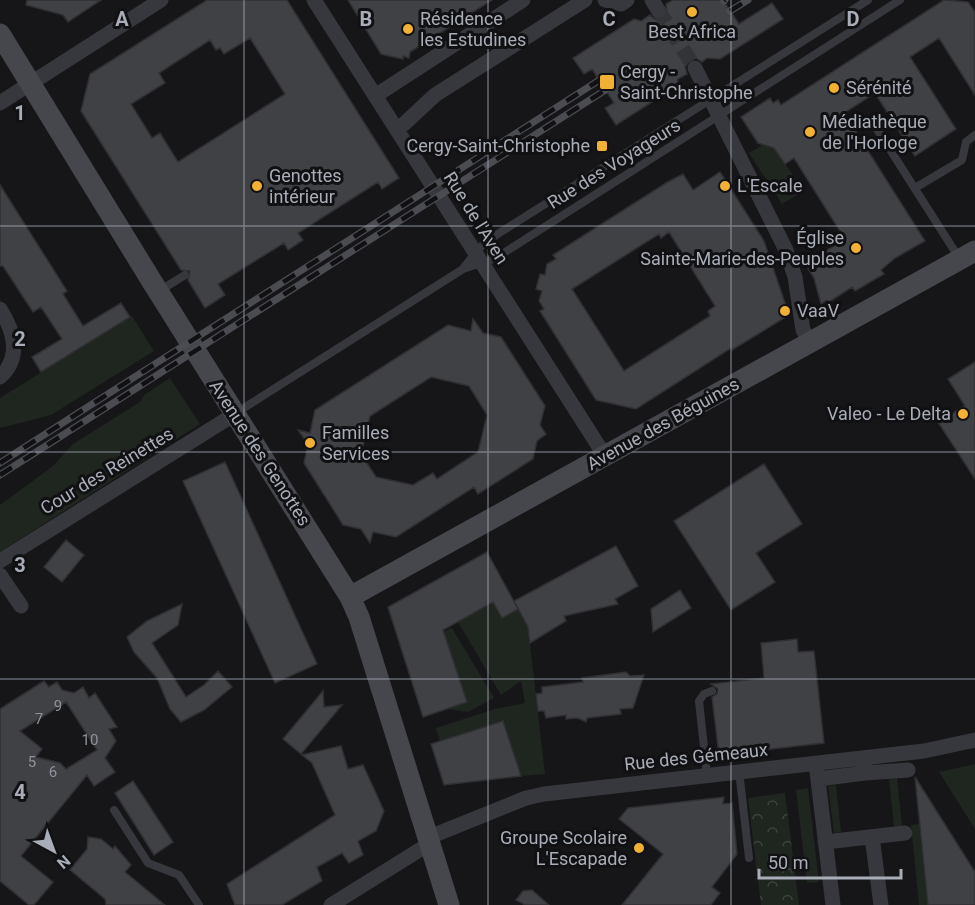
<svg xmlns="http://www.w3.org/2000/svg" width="975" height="905" viewBox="0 0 975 905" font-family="Roboto,sans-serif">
<defs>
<pattern id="park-crowns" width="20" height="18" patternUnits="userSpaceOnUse" patternTransform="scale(1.5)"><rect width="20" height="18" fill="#1e261f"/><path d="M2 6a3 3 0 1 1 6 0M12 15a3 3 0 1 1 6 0" fill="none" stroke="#3c433d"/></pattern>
</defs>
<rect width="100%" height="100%" fill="#161618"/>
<!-- green -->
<path fill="#1e261f" d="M764 144 772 145 804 191 782 204 749 153Z
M132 316 154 351 51 415 0 428V398Z
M170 378 200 424 0 552V505L53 466 73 444 140 402 144 395Z
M493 602 502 618 518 609 528 627 545 774 521 776 503 721 440 741 436 728 495 709 525 703 521 681 501 695 458 622Z
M452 628 494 698 468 712 447 709 467 702 444 631Z
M975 764V829L939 772Z
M897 778 902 826 894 827 889 779Z
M836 785 841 832 834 833 828 786Z
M808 788 819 882 807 883 796 790Z
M919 824 928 905H919L911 825Z"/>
<!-- park -->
<path fill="url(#park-crowns)" d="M785 793 799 905H761L748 798Z"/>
<!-- building -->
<path fill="#404145" stroke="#303034" stroke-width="1.5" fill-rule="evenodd" d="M27 0H101L68 22 63 15 26 5Z
M207 0H287L399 178 382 189 378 182 298 233 303 240 288 250 284 243 218 284 225 295 205 308 188 280 190 271 181 270 81 111 90 74ZM250 38 285 94 178 162 160 133 152 138 131 104 165 83 159 73 210 40 216 50 220 48 224 54Z
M348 0H492L410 52 409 58 403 56V59L381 54Z
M673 0H723L739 24 772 3 783 19 720 59 707 58 702 62 696 58 690 60 685 67 687 74 678 79 677 86 616 125 605 108 614 103 592 69 584 74 573 58 634 19 641 21 650 15 654 19H662L667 14 666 4Z
M944 0 968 2 975 12V95L939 38 910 57 956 129 915 156 875 93 844 113 925 241 895 258 881 270 884 274 855 291 852 287 829 302 827 300 821 304 814 278 805 264 845 239 794 158 785 164 774 148 758 143 741 117 770 98 773 103 778 100 781 105Z
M720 172 764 241 789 315 732 350 731 348 636 409 596 400 540 311 544 309 539 301 542 291 536 289 540 274 545 275 547 264 556 259 553 255 666 183 683 174 693 190ZM669 232 715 306 708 311 710 316 624 371 572 289 659 234 661 238Z
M0 185 67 291 63 294 83 326 121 303 130 317 41 372 32 357 62 339 41 307 33 312 3 266H0Z
M473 319 483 333 501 337 545 406 540 425 546 434 537 441 533 459 478 494 474 487 396 537 373 532 370 543 361 529 343 525 304 463 308 444 298 430 310 433 315 410 448 325 471 331ZM431 377 469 386 487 415 478 452 437 479 433 473 413 485 376 477 361 454 370 416Z
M975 362V479L938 422 965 406 948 379Z
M225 462 317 664 275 683 183 481Z
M764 464 802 524 756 553 775 582 731 610 674 521Z
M66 540 84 555 62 582 44 567Z
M616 546 638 586 615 599 618 604 564 616 566 621 530 643 528 627 514 601Z
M487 552 518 609 502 618 493 602 443 630 467 702 423 717 388 607Z
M680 590 691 608 653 632 651 609Z
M182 604 178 625 152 643 186 697 204 685 218 671 232 687 204 710 181 722 170 709 157 678 134 652 127 637 147 621Z
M797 639 798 652 814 651 824 743 719 755 712 697 717 694 718 689 711 684 764 678 761 643Z
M626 672 630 676 644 675 633 708 620 709 621 714 587 718 586 722 578 718 566 719V715L546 718 544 711H538L536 694 542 693V687L583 682 582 678Z
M44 681 49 687 57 682 62 690 74 693 83 687 89 698 95 693 117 727 109 729 116 741 105 758 115 772 94 786 87 775 21 856 53 882 34 905H29L0 881V709ZM66 702 97 750 66 769 60 763 36 757 42 749 20 731Z
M323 691 324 707 342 705 301 754 283 739Z
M503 721 521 776 444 785 431 744Z
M341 746 348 769 363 765 384 811 376 831 358 841 363 855 349 863 342 853 317 867 322 881 282 905H235L227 884 335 815 312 763 302 755Z
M915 777 975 872V905H928Z
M133 781 173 842 154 855 115 793Z
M724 797 723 804 732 803 737 854 712 887 720 893 711 905H622L663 854 619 819 628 808Z
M88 837 101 839 113 849 115 846 131 865 125 872 165 905H106L105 899 70 870 87 849Z
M532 890 549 905H525L516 900 523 891Z"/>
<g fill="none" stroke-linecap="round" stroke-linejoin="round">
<!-- street-tunnel -->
<path stroke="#333438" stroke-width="15" stroke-dasharray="15 8" stroke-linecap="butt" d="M658 10 695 68"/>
<!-- lane -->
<path stroke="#37383d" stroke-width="8" d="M875 126 959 258
M915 188 962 160 966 142 975 135
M464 267 485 242 868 0
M159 291 185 275
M236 413 463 269 496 258 900 0
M739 771 749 858
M707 775 699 701 704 694 712 691
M114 810 148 863 179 875 199 905"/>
<!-- street -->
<path stroke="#37383d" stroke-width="15" d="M314 0 605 456
M605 0 621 4 627 0
M652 0 658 10
M695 68 786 250 795 277 803 330 810 342
M375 96 523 0
M0 103 161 0
M404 124 435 95 585 0
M0 309C14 331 22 357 0 377
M0 561 235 414
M0 575 21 606
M864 758 865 773 908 770
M816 763 833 905
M818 779 865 773
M872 837 881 905
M427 838 526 798 544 794 924 751 975 740
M825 842 905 833
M331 905 429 844"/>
<!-- secondary -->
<path stroke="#45474d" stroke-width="21" d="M0 34 151 280 350 597 359 617 449 905
M350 597 975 251"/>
<!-- rail casing -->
<g stroke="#4a4c52" stroke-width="7">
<path id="rail" d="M724 1 725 0
M730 11 748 0
M0 463 601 79
M0 475 607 89"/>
</g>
<!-- rail -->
<use href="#rail" stroke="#111113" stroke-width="4.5" stroke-dasharray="14" stroke-linecap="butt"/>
</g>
<!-- grid -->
<path fill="none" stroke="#a8adb8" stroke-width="1.5" stroke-opacity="0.55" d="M244 0V905M488 0V905M731 0V905M0 226H975M0 452H975M0 679H975"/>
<!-- markers -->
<g fill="#f2b134" stroke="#111113" stroke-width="2">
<circle cx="692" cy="12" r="6"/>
<circle cx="408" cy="29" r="6"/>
<rect x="599" y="74" width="16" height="16" rx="3"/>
<circle cx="834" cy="88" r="6"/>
<circle cx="810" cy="132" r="6"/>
<rect x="596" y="140" width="12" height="12" rx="3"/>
<circle cx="257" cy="186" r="6"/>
<circle cx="725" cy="186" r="6"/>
<circle cx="856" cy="248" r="6"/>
<circle cx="785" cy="311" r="6"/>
<circle cx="963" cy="414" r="6"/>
<circle cx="310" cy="443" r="6"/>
<circle cx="639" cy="848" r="6"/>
</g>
<g text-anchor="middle" stroke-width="6" stroke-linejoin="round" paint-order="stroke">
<!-- number labels -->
<g font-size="15" fill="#8e929b">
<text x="58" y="711">9</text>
<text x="39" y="724">7</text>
<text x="90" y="745">10</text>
<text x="32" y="767">5</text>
<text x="53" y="777">6</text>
</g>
<!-- poi labels -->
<g font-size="18" fill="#a8adb8" stroke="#111113" text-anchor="start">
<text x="420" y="25">Résidence<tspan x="420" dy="21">les Estudines</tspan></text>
<text x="692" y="38" text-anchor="middle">Best Africa</text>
<text x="620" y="78">Cergy -<tspan x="620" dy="21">Saint-Christophe</tspan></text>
<text x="846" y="94">Sérénité</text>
<text x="822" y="128">Médiathèque<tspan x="822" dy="21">de l'Horloge</tspan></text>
<text x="590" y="152" text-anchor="end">Cergy-Saint-Christophe</text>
<text x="269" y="182">Genottes<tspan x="269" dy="21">intérieur</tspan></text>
<text x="737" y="192">L'Escale</text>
<text x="844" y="244" text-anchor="end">Église<tspan x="844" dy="21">Sainte-Marie-des-Peuples</tspan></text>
<text x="797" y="317">VaaV</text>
<text x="951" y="420" text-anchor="end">Valeo - Le Delta</text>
<text x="322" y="439">Familles<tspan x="322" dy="21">Services</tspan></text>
<text x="627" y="844" text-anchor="end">Groupe Scolaire<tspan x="627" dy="21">L'Escapade</tspan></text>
</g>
<!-- street labels -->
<g font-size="18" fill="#a8adb8" stroke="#111113">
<text transform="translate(614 164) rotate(-32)" y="6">Rue des Voyageurs</text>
<text transform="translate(476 218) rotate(58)" y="6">Rue de l'Aven</text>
<text transform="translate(663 424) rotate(-29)" y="6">Avenue des Béguines</text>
<text transform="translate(260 453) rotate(57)" y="6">Avenue des Genottes</text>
<text transform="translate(107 471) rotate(-31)" y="6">Cour des Reinettes</text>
<text transform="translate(696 757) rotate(-6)" y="6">Rue des Gémeaux</text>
</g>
</g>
<g font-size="20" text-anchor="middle" font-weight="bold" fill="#a8adb8" stroke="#111113" stroke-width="6" stroke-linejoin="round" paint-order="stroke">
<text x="122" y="26">A</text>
<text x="366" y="26">B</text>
<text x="609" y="26">C</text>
<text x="853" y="26">D</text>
<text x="20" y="120">1</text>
<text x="20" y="346">2</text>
<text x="20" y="572">3</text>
<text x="20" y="799">4</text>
</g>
<!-- north arrow -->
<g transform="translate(54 851) rotate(139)" stroke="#111113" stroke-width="4.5" paint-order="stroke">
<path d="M0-4.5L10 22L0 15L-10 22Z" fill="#a8adb8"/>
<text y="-9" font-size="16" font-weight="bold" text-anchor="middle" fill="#a8adb8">N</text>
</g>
<!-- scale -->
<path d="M759 869v9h142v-9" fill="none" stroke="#a8adb8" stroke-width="3"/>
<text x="768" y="869" font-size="18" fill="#a8adb8" stroke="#111113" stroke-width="4.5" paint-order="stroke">50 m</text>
</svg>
